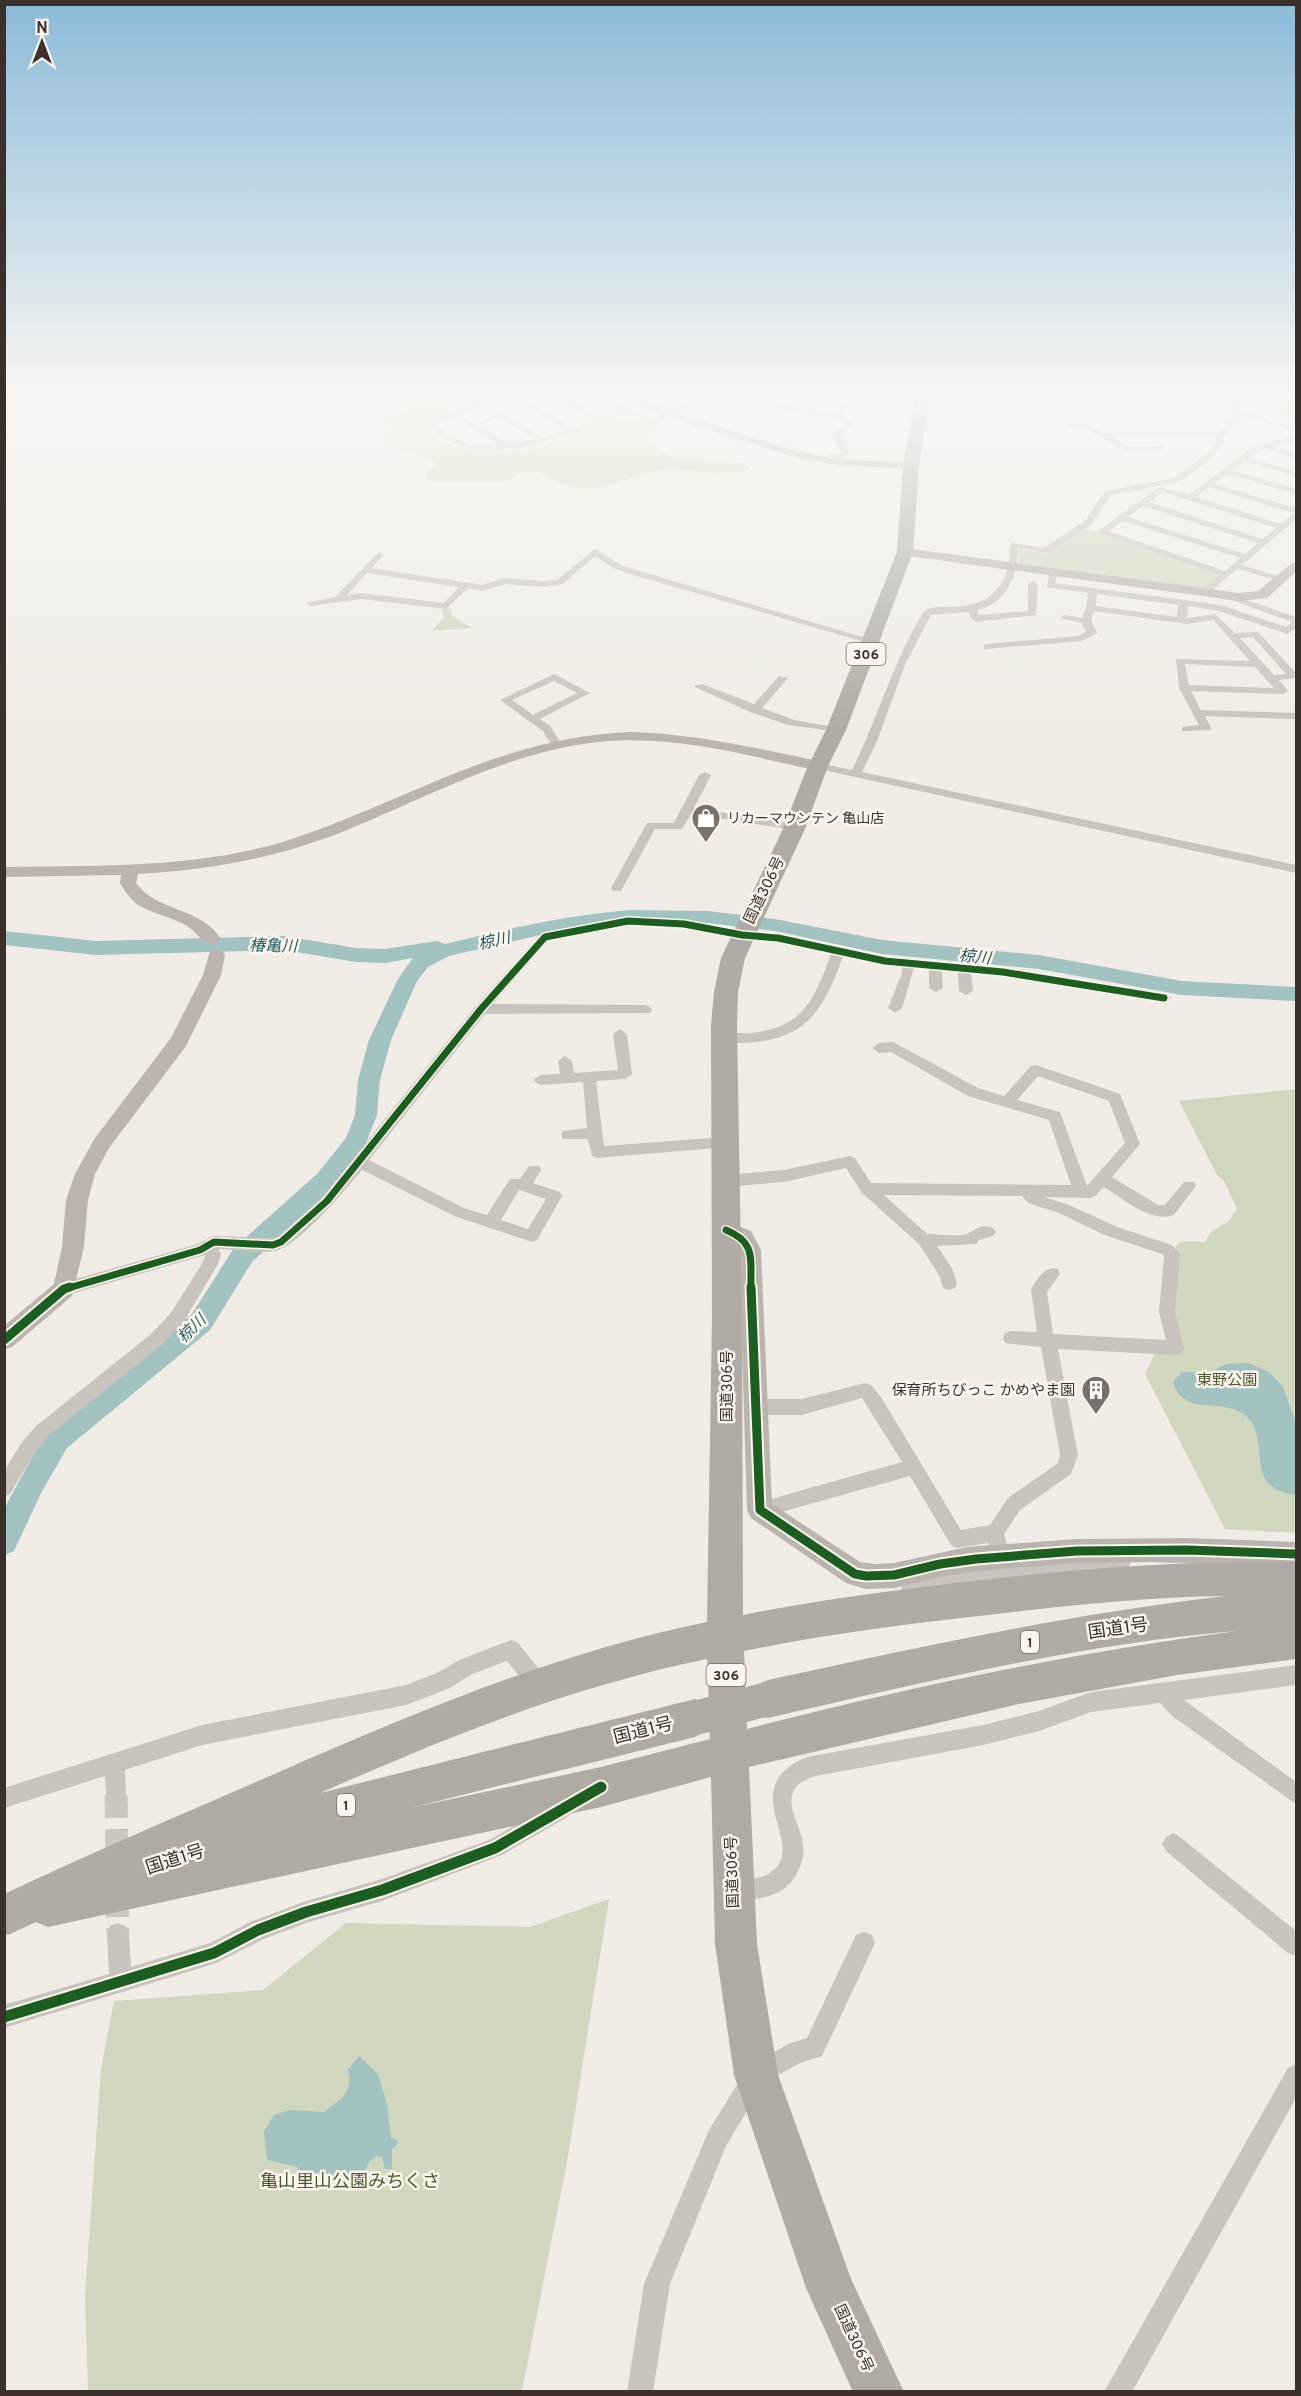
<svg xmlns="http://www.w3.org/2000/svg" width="1301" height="2396" viewBox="0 0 1301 2396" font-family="Overpass,'Noto Sans JP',sans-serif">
<rect width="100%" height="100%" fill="#f0ebe5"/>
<!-- green -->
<path fill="#d1d6bf" d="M462 393H504L430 422 429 430 442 443 473 451 501 453 527 450 626 416 650 424 651 428 644 434 647 441 654 447 676 459 741 463 751 468C740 479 683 468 665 470 636 473 607 491 578 488 550 486 550 467 518 473L510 481 436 482 426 480 427 472 438 463 437 461 390 446 388 444 395 428 382 419Z
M1265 393H1296V420L1277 410C1277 401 1272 398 1265 393Z
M1083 528 1097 532 1223 575 1205 589 1019 563 1018 549 1047 553Z
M443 608H450L452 616 472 628 432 631 443 618Z
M1296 1089V1533L1225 1529 1145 1374 1154 1355 1169 1342 1176 1246 1179 1243 1187 1241 1205 1242 1211 1232 1229 1221 1237 1209 1224 1181 1217 1175 1179 1101Z
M609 1899 567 2162 522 2391 88 2392 85 2295 101 2069 114 2001 263 1990 346 1923 530 1927Z"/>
<!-- water -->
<path fill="#a1c2c1" d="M1242 1363 1251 1364 1269 1372 1283 1387 1296 1423V1495C1241 1489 1272 1441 1247 1417 1224 1395 1184 1419 1173 1382L1182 1372H1208L1228 1364Z
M359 2056 378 2074 387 2104 391 2138 397 2140V2145L392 2149V2169H385L382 2157 377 2156 369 2162 358 2184 328 2177 299 2174 298 2167 267 2160 264 2132 274 2115 289 2110 324 2112C342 2098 353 2094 348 2070Z"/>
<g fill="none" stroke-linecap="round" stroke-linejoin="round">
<!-- river -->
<path fill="#a1c2c1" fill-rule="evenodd" d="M630 910 708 911 775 919 882 940 1039 955 1182 981 1296 987V1001L1182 995 1039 969 882 954 775 931 708 923 630 922 593 925 540 935 449 956 428 967 417 981 391 1040 380 1080 377 1115 364 1148 333 1188 252 1262 210 1330 67 1448 41 1493 14 1551 4 1555V1509L47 1430 192 1314 234 1248 317 1174 346 1138 355 1115 358 1080 369 1040 398 979 413 958 385 963 356 962 284 950 96 955 4 945V931L96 941 284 936 356 948 385 949 437 941 445 944C506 929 567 915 630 910Z"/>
<!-- street-tunnel -->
<path stroke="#ccc6c0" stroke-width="23" stroke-dasharray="23 11" stroke-linecap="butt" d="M116 1795 117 1864
M117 1894 118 1934"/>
<!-- street -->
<path fill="#c9c3be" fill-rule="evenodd" d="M505 393H516L444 421 438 427C459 445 472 445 499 445L469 427 463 420 464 418 475 422 501 413 544 437 566 430 525 405 551 395 549 393C562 393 589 412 602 418L621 412 587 393C602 393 637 413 653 419L679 407 647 393H657L685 404 706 393H716L656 424C645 424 635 413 625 415 612 417 599 425 586 429 539 445 470 469 430 427L438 417ZM556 399 595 421 574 428 535 405ZM500 418 536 439 509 444 480 425Z
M750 393C763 393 773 401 786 405 801 410 816 413 832 413 840 398 866 399 881 397L877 393H913C893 408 861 398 840 412L853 424 841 435 850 454 830 463 826 461 830 455 841 453 833 435 845 424 840 418C809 414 775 414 750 393Z
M1236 393H1244L1239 411 1296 427V431L1237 415 1216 454 1180 482 1111 495 1091 525 1049 553 1018 548C1018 576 1007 602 978 610V615L1028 611V584L1033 581 1038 584 1036 615 976 622 970 617 969 612 931 615 905 665 877 741 862 772 1296 865V873L814 768 813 766 818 763 852 770C878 718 893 661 924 611 931 606 938 607 947 607 976 607 996 600 1007 571 1011 562 1008 552 1011 543L1044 548 1085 521 1105 491 1174 478 1210 451 1217 438 1207 436 1113 437 1130 447 1160 446 1164 448 1160 450 1126 451 1086 429 1069 428V424L1088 425 1104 433 1207 432 1219 434 1231 412Z
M1292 436 1296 437V441L1272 447 1296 454V458L1264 449 1249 458 1296 472V476L1244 461 1232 470 1296 489V494L1227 474 1214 484 1296 508V519L1242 565 1284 578V582L1237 569 1208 594H1202V590L1220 575 1097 532 1159 487 1189 495 1251 448ZM1209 487 1293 513H1294L1281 524 1197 497ZM1163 492 1276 528 1263 539 1149 502ZM1143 506 1258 543 1245 554 1128 517ZM1123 521 1240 558 1225 571 1108 531Z
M595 549 619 564 636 570 876 641 868 643 630 574 613 568 595 556 563 584 542 587 505 584 483 591 468 588 446 609 361 599 311 606 306 603 335 597 379 552 383 555 372 568 482 585 504 578 542 581 557 580ZM367 573 459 587 444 603 361 593 347 595Z
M1050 570 1058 572 1055 583 1221 605 1286 627 1292 622 1218 595 1226 593 1296 617V628L1288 634 1219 611 1188 606 1187 618 1215 614 1235 633 1258 632 1296 673V678L1279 680 1288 691 1283 694 1191 691 1201 710 1296 713V719L1205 716 1211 728 1210 730 1182 731V727L1199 725 1179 688 1176 659 1250 661 1213 620 1187 624 1094 611 1091 620 1097 633 1082 641 984 649V645L987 644 1077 636 1086 632 1082 623 1060 618 1065 615 1082 618 1086 608 1088 593 1047 587ZM1097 594 1178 605 1177 617 1096 606ZM1253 637 1286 674 1274 675 1240 638ZM1185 664 1255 667 1274 688 1189 685Z
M554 674 590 693 540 719 551 727 561 744 556 747 552 746 543 731 500 700ZM554 681 577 693 533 715 512 700Z
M779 676 788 678 762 708 794 720 840 728V732L788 725 750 712 693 686 702 684 754 704Z
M705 772 711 775 694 808 795 824 801 827 795 830 691 814 682 829H655L621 891H613L611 888 647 823H674L699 775Z
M628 917 684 920 742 931 778 934 885 957 1003 968 1164 993 1171 998 1164 1003 1003 976 971 973 973 991 966 995 959 991 958 972 942 971 943 988 936 992 929 988V969L914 968 902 1008 895 1013 888 1008 902 973V967L843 956C824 1010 806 1041 743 1043 734 1043 723 1044 717 1037L719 1034C729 1031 741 1034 752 1033 805 1027 815 997 831 954L778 942 742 939 684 928 628 925 549 940 493 1004 645 1005 650 1007 652 1010 650 1013 485 1014 369 1160 464 1208 487 1215 510 1179H520L529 1166H539L541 1170 533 1183 560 1192 562 1196 537 1240 532 1242 454 1216 362 1170C345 1190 300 1245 275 1251 258 1254 236 1249 219 1249L221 1254 218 1264 183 1323 163 1344 48 1436 34 1454 10 1494 4 1496V1471L22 1442 36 1426 151 1334 171 1313 203 1262 205 1255 64 1296 58 1294 56 1289 58 1284 195 1245 214 1236 276 1238 322 1197 476 1006 541 934ZM519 1190 546 1199 528 1229 501 1220Z
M620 1029 627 1034 632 1074 625 1079 596 1081 604 1146 724 1137 729 1139 731 1143 729 1147 597 1158 592 1156 588 1139H563L561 1135 563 1131 587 1128 583 1082 540 1085 533 1080 540 1075 560 1074 558 1061 565 1056 572 1061 574 1073 618 1070 613 1034Z
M893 1042 978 1088 1004 1096 1031 1066 1036 1065 1120 1094 1140 1144 1112 1177 1158 1205H1165L1184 1182H1194L1196 1186 1174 1215C1150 1223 1124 1199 1104 1187L1095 1196 1090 1198 1044 1197 1069 1205 1117 1227 1172 1245 1180 1254 1175 1312 1184 1348 1182 1353 1176 1355 1058 1349 1078 1455 1071 1474 1020 1510 1004 1534 1010 1556 1007 1562 1001 1565 995 1562 988 1543 957 1548 951 1545 910 1476 760 1518 754 1516 751 1510 754 1504 760 1502 902 1462 862 1398 802 1415H756L750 1412 748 1407 750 1402 756 1399H802L865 1383 871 1385 881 1397 961 1530 990 1525 1008 1498 1058 1463 1060 1455 1041 1347 1005 1343 1003 1338 1005 1333 1011 1331 1037 1332 1031 1290C1036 1280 1045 1265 1058 1269L1060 1274 1047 1292 1053 1334 1166 1340 1159 1312 1164 1256 1162 1254 1107 1236 1059 1213 1028 1203 1022 1196 884 1195 927 1234C936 1234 960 1237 967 1234 976 1230 981 1223 993 1228L996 1232 993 1236 979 1240 976 1244 937 1246 952 1268 957 1283 955 1288 949 1290 943 1288 939 1275 919 1244 862 1193 846 1168 784 1182 725 1187 720 1185 718 1181 720 1177 725 1175 784 1170 850 1156 855 1158 871 1183 1071 1185 1049 1120 968 1096 891 1052 879 1053 872 1048 879 1043ZM1038 1076 1109 1101 1125 1143 1087 1186 1060 1112 1017 1100Z
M1122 1552 1129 1555 1131 1561 1129 1567 1122 1570C1067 1576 1011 1580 956 1590 941 1593 916 1605 902 1600L900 1593 902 1586C964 1561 1055 1559 1122 1552Z
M511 1640 518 1643 546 1678 549 1685 546 1692 539 1695 532 1692 507 1661 472 1674 450 1688 406 1705 202 1745 125 1770 126 1795 123 1802 116 1805 109 1802 106 1795 105 1776 4 1808V1788L202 1725 406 1685 437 1673 459 1660Z
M1296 1665V1685L1184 1700 1296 1782V1804L1172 1716 1160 1703 1091 1712 1039 1731 983 1745 811 1777C804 1781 796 1784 793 1792 784 1818 817 1838 797 1873 791 1885 782 1892 769 1896 756 1899 739 1903 727 1898L724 1890 727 1882C740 1877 757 1881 768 1874 814 1848 730 1789 807 1757L983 1725 1039 1711 1091 1692Z
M562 1799 569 1802 572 1809 569 1816 502 1855 382 1901 306 1923 264 1939 214 1964 4 2028V2005L109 1974 107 1934 110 1926 118 1923 126 1926 129 1934 131 1967 210 1943 250 1922 306 1901 382 1879 489 1840Z
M1173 1833 1180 1837 1296 1931V1956L1288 1953 1166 1851 1162 1844 1166 1837Z
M864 1932 872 1935 875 1943 822 2056 800 2063 764 2083 726 2146 670 2284 653 2392H627L644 2284 709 2130 748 2067 788 2044 807 2038 856 1935Z
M1296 2064V2098L1132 2392H1104L1288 2068Z"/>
<!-- secondary -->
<path fill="#bab3ae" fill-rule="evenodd" d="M616 393H630L673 412 800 452 836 459 911 463 917 466 911 469 836 465 794 457 665 416Z
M905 548 1239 593 1258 591 1292 563 1296 562V572L1267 598 1239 601 901 555 899 552Z
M631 732C695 734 756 748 818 761L826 766 818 771C747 755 672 734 598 742 507 752 426 798 342 832 276 858 209 870 138 874L136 883C157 912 201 907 221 939L218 943C204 947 198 933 187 926 172 917 153 914 138 905 130 899 125 891 120 883L121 875 4 877V867C100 865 199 869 292 839 411 799 501 737 631 732Z
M216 949 222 951 225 955 221 975 186 1046 109 1148 95 1174 88 1200 84 1247 72 1296 12 1347 4 1350V1326L54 1284 62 1247 66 1200 75 1174 95 1138 171 1038 203 975 210 951Z
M726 1221 751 1231 761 1250 772 1504 860 1562 876 1564 894 1563 967 1547 1077 1539 1187 1538 1296 1542V1566L1150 1562 1077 1563 976 1571 940 1577 894 1588 866 1589 846 1583 751 1518 747 1510 739 1250 735 1243 718 1236 715 1230 718 1224Z"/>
<!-- highway -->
<path fill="#afaaa4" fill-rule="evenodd" d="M916 393H930L919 466 913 552 846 730 828 766 804 831 745 958 738 992 737 1025 742 1316 743 1615C816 1600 890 1591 964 1582 1074 1569 1185 1560 1296 1562V1659L1177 1675 1019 1704 749 1767 757 1944 778 2075 851 2279 904 2392H853L806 2288 734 2075 715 1944 711 1777 601 1807 48 1927 36 1922 8 1935 4 1933V1894C95 1851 187 1812 279 1772 419 1711 556 1653 707 1622L712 1316 711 1025 714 992 721 958 782 831 808 766 826 730 897 552 903 466ZM1225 1596C1070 1614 919 1647 768 1680L755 1686 749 1699 755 1712 768 1718C922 1683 1079 1644 1237 1631 1072 1653 908 1687 747 1729L744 1651C827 1634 912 1623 997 1614 1072 1605 1148 1597 1225 1596ZM707 1659 709 1705 695 1699 320 1793C447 1737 570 1687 707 1659ZM709 1729 710 1739 601 1767 414 1807 695 1737Z"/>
<!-- highway-bridge -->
<path stroke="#afaaa4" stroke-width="34" d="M695 1718 768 1699"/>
<!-- cycleway-far2 casing -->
<g stroke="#fbf5ee" stroke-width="10">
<path id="cycleway-far2" d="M726 1230C757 1243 750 1259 751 1289
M65 1289 200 1250 214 1242 273 1245 281 1242 327 1201 481 1009 545 937 628 921 684 924 742 935 778 938 885 961 1003 972 1164 998"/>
</g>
<!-- cycleway-far1 casing -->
<g stroke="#fbf5ee" stroke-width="13">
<path id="cycleway-far1" d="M751 1287 760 1510 855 1574 866 1576 894 1575 940 1564 976 1559 1077 1551 1187 1550 1296 1554
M4 1340 64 1289 70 1287"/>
</g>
<!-- cycleway casing -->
<g stroke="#fbf5ee" stroke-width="15">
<path id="cycleway" d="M4 2017 214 1953 258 1930 306 1912 382 1890 495 1848 601 1787"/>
</g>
<!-- cycleway-far2 -->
<use href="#cycleway-far2" stroke="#1b5e20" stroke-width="7"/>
<!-- cycleway-far1 -->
<use href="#cycleway-far1" stroke="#1b5e20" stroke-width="9"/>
<!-- cycleway -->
<use href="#cycleway" stroke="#1b5e20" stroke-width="11"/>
</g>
<!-- sky -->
<linearGradient id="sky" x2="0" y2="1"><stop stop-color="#8bbad8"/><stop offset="0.54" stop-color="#f8f6f3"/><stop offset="1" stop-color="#f8f6f3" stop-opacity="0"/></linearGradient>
<rect width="1301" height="728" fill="url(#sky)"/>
<!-- icons -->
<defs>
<g id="shop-pin" transform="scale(1.5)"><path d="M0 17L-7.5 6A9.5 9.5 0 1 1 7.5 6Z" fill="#7a716c" stroke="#fbf5ee"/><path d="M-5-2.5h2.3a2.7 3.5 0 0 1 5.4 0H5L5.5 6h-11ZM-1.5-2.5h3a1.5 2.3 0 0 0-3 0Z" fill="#fff"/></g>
<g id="building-pin" transform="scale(1.5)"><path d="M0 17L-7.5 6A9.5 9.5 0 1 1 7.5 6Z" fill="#7a716c" stroke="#fbf5ee"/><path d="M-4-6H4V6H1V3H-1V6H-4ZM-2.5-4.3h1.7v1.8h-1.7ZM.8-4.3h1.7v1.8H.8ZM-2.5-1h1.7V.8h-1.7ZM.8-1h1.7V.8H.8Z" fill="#fff"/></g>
</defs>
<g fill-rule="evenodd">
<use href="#shop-pin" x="706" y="818"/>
<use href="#building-pin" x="1096" y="1390"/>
</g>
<g text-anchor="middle" stroke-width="5" stroke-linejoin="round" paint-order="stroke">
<!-- shield labels -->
<g fill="#fbf5ee" stroke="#756b66" stroke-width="1.5">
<rect x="846.5" y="643" width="39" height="22" rx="4.5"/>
<rect x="1021" y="1631" width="18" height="22" rx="4.5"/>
<rect x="706.5" y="1664" width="39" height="22" rx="4.5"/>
<rect x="337" y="1794" width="18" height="22" rx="4.5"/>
</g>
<g font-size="14" font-weight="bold" fill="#3b302b">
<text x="866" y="659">306</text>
<text x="1030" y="1647">1</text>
<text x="726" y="1680">306</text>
<text x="346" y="1810">1</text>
</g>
<!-- far-poi labels -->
<g font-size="14" fill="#3b302b" stroke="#fbf5ee" text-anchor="start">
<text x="727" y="823">リカーマウンテン 亀山店</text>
</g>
<!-- street labels -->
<g font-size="15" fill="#3b302b" stroke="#fbf5ee">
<text transform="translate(764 890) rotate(-64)" y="5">国道306号</text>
<text transform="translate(727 1386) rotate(-90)" y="5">国道306号</text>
<text transform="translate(732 1872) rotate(-92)" y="5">国道306号</text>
<text transform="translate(854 2338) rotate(65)" y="5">国道306号</text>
</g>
<!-- park labels -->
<g font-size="15" fill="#4a5a2e" stroke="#fbf5ee">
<text x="1227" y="1385">東野公園</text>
</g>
<!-- poi labels -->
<g font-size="15" fill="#3b302b" stroke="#fbf5ee" text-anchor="end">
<text x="1075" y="1395">保育所ちびっこ かめやま園</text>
</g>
<!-- water labels -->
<g font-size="16" font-style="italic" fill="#1f5a5e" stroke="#fbf5ee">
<text transform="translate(494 940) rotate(-12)" y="6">椋川</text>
<text transform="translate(273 945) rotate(1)" y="6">椿亀川</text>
<text transform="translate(975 956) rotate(6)" y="6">椋川</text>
<text transform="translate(191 1328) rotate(-44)" y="6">椋川</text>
</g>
<!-- near-street labels -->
<g font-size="18" fill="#3b302b" stroke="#fbf5ee">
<text transform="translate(1118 1628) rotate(-8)" y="6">国道1号</text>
<text transform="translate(643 1730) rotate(-14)" y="6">国道1号</text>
<text transform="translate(175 1859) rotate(-18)" y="6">国道1号</text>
</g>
<!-- near-park labels -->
<g font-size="18" fill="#4a5a2e" stroke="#fbf5ee">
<text x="350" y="2187">亀山里山公園みちくさ</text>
</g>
</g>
<!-- border -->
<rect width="1301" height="2396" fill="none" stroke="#3b302b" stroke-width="12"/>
<!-- north arrow -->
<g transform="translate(42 42)" stroke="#fbf5ee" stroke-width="4.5" paint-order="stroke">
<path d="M0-4.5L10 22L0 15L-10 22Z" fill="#3b302b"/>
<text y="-9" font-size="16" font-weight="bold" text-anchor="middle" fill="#3b302b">N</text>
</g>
</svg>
